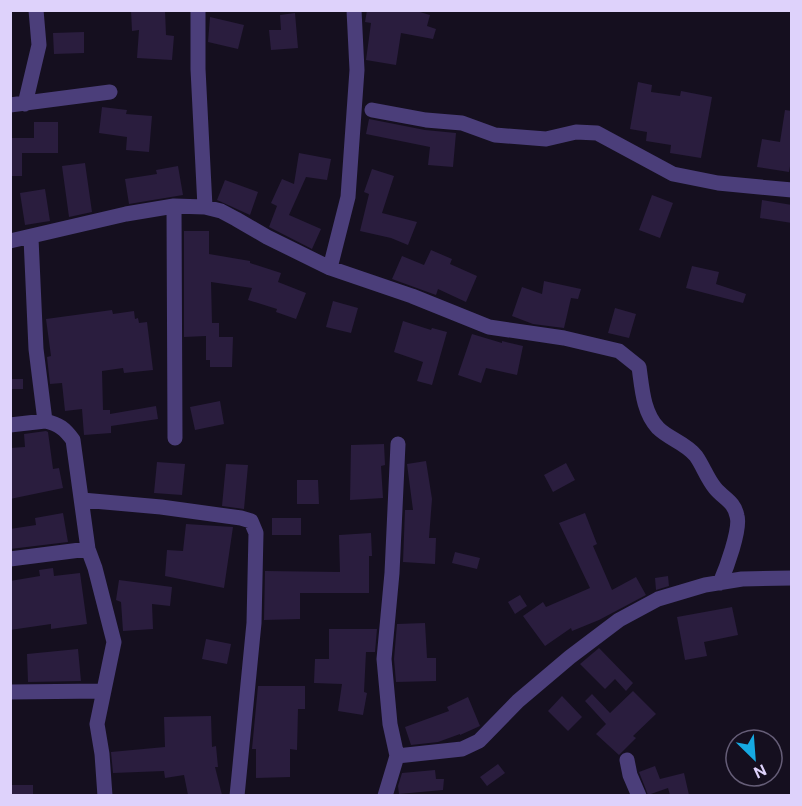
<svg xmlns="http://www.w3.org/2000/svg" width="802" height="806" viewBox="0 0 802 806" font-family="'DM Sans',sans-serif">
<rect width="100%" height="100%" fill="#150f1f"/>
<!-- building -->
<path fill="#2a1d3e" d="M131 10H165L166 35 174 36 172 60 137 58 139 30 132 31Z
M367 10H413L430 15 427 26 436 29 433 39 401 33 396 65 366 60 371 23 365 22Z
M295 13 298 48 271 50 269 30H281L280 15Z
M210 17 244 25 238 49 208 42Z
M84 32V53L54 54 53 33Z
M638 82 652 85 651 92 680 96 681 91 712 97 701 158 670 153 671 145 646 141 647 132 630 129Z
M102 107 127 110 126 114 152 116 149 152 126 150 127 137 99 133Z
M785 110 792 111V155L789 172 757 167 762 139 780 142Z
M369 119 425 130 456 133 453 167 428 165 430 147 366 134Z
M34 122H58V153H22V176H10V138H34Z
M299 153 331 159 327 180 306 177 289 215 321 229 312 249 269 227 277 206 271 203 282 179 294 184Z
M85 163 92 212 69 217 62 166Z
M178 166 183 195 129 204 125 179 157 174 156 170Z
M372 169 394 176 382 213 417 222 408 245 391 238 360 231 369 194 364 192Z
M225 180 258 192 250 215 217 200Z
M45 189 50 221 25 225 20 193Z
M652 195 673 203 660 238 639 230Z
M762 200 792 205V223L760 218Z
M184 231H209V254L250 261V263L281 273 278 282 306 293 296 319 276 312 277 309 248 300 252 288 211 282 212 323H219V337H233L232 367H210V360H206V336L184 337Z
M431 250 452 259 450 264 477 276 466 302 438 289 436 295 392 279 402 256 424 265Z
M692 266 719 272 716 284 746 294 743 303 686 288Z
M544 281 581 289 578 299 571 298 564 328 533 324 512 316 522 287 542 294Z
M333 301 358 308 351 333 326 327Z
M615 308 636 314 629 338 608 333Z
M112 310 113 314 134 311 135 319 138 318 139 323 147 322 153 370 124 373 123 368 102 371 103 410H110V414L156 406 158 419 111 426V433L84 435 82 409 65 411 62 383 50 384 47 357 51 356 46 319Z
M403 321 431 330 432 328 447 332 432 385 417 381 423 362 394 352Z
M472 334 502 343V341L523 346 517 375 486 368 481 383 458 375Z
M10 379H23V389H10Z
M220 401 224 424 195 430 190 407Z
M46 431 48 432 53 469 59 468 63 488 10 499V448L25 447 24 434Z
M384 444 385 465 381 466 383 498 350 500 351 445Z
M426 461 432 499 429 538H436L435 564 403 562 405 510H413L407 464Z
M157 462 185 464 182 495 154 493Z
M566 463 575 480 553 492 544 475Z
M226 464 248 465 244 509 222 506Z
M297 480H318L319 504H297Z
M63 513 68 542 10 549V529L36 525 35 518Z
M585 513 597 544 593 546 612 590 636 577 646 595 599 620 572 631 571 628 545 646 523 616 543 602 546 607 590 588 559 523Z
M272 518H301V535H272Z
M186 524 233 527 224 588 165 576 167 550 183 551Z
M371 533 372 556H369V593H300V619L264 620 265 571 340 572 339 535Z
M455 552 480 558 477 569 452 563Z
M53 568 54 576 80 573 87 624 51 629V624L10 630V581L40 576 39 570Z
M668 576 669 586 656 590 655 578Z
M119 580 172 587 170 606 152 604 153 629 123 631 121 602 116 600Z
M520 595 527 606 515 614 508 602Z
M732 607 738 635 704 642 707 656 685 660 677 617Z
M425 623 427 658H436V681L396 682 394 659 397 624Z
M329 629H377L375 652H366L364 692 367 693 363 715 338 711 342 684 314 683 315 659H329Z
M206 639 231 644 227 664 202 659Z
M599 648 633 683 626 691 615 679 605 689 580 664Z
M78 649 81 681 28 682 27 654Z
M258 686H305V709H298L297 750 290 749V777L256 778V749H252Z
M633 691 656 714 633 736 636 738 619 755 596 734 606 724 585 701 592 694 610 713Z
M562 696 582 717 568 731 548 711Z
M468 697 480 726 460 735V734L438 742 411 745 405 727 449 711 447 707Z
M211 716 212 747 216 746 218 767H215L222 795H188L184 775 165 778 164 771 113 773 111 752 165 747 164 717Z
M498 764 505 773 487 786 480 777Z
M655 766 660 779 684 773 689 795H670L668 788 648 795 639 772Z
M435 770 436 779H444L443 790 399 794 398 786 402 773Z
M10 785H33V795H10Z"/>
<g fill="none" stroke-linecap="round" stroke-linejoin="round">
<!-- minor -->
<path stroke="#4b3e7a" stroke-width="15" d="M198 10V69L205 207
M25 104 39 45 36 10
M10 105 110 92
M372 110 426 120 462 123 495 135 546 139 576 132 597 133 673 174 718 183 792 190
M174 206 175 438
M31 238 36 349 45 421C59 424 65 429 73 440L88 549 95 568 114 642 97 724 102 754 105 796
M10 241 126 214 174 206 205 207 221 211 236 219 267 237 330 268 412 296 489 327 564 338 619 351 639 367C642 388 643 412 658 428 669 439 686 443 696 456 703 466 707 478 715 488 724 499 734 501 737 516 741 529 726 569 720 583
M330 268 348 197 357 70 354 10
M10 425 45 421
M82 500 161 507 241 518 251 521 256 533 254 623 237 796
M10 559 88 549
M10 692 102 691
M397 756 462 749 479 741 518 701 570 657 619 620 658 599 705 585 742 579 792 578
M627 760 630 775 639 796
M385 796 397 756 390 724 384 659 392 573 398 444"/>
</g>
<!-- border -->
<rect width="802" height="806" fill="none" stroke="#ded2fb" stroke-width="24"/>
<!-- north arrow -->
<g transform="translate(754 758) rotate(155)"><circle r="28" fill="#150f1f" stroke="#655d77" stroke-width="1.5"/>
<path d="M0-4.5L10 22L0 15L-10 22Z" fill="#16a9e2"/>
<text y="-9" font-size="16" font-weight="bold" text-anchor="middle" fill="#ded2fb">N</text>
</g>
</svg>
